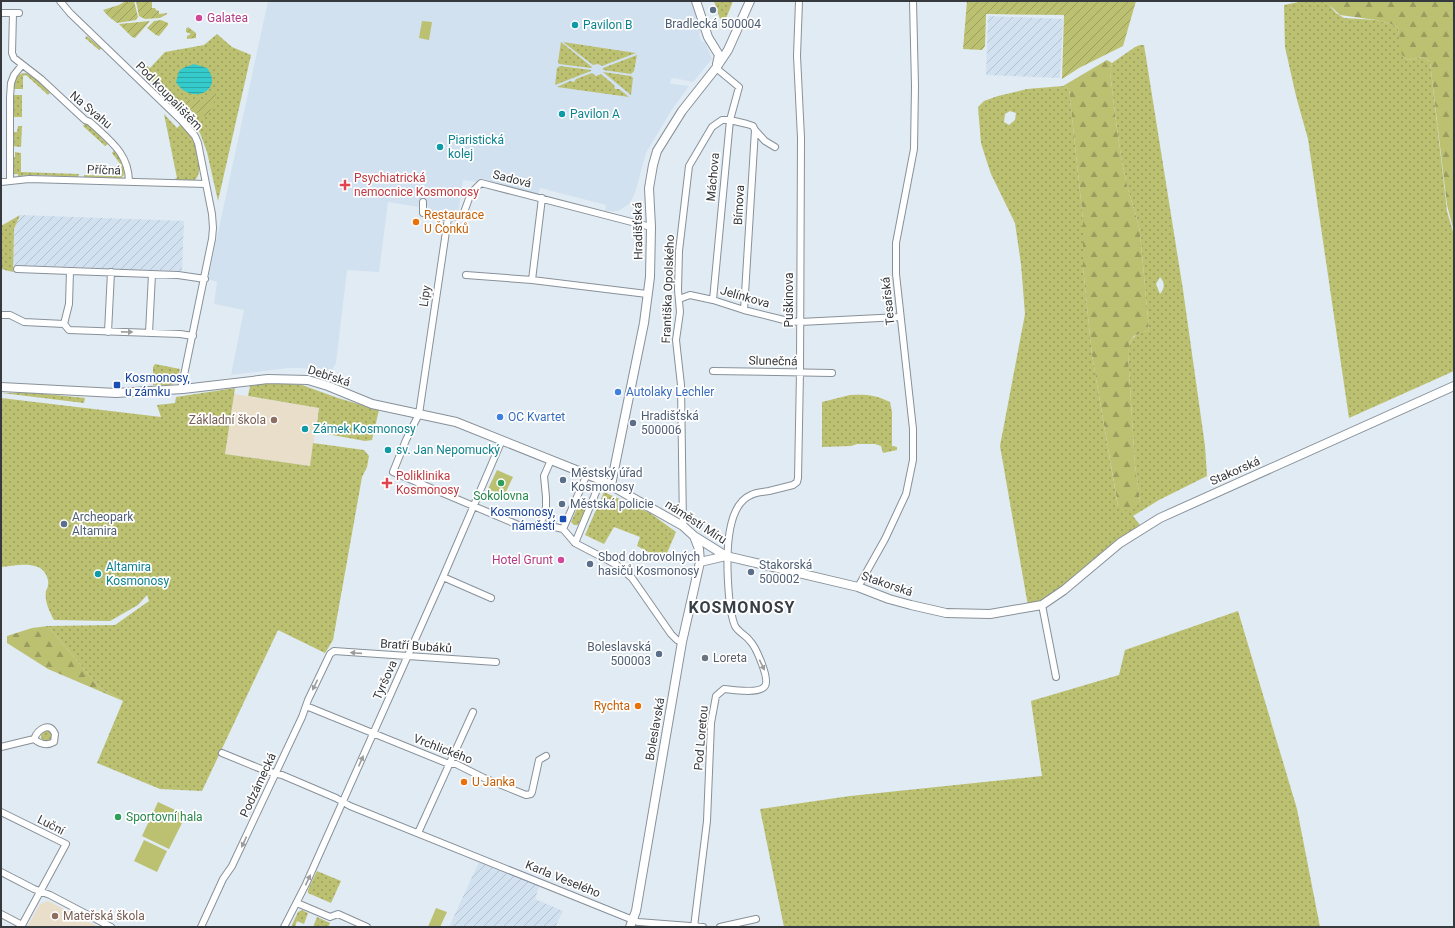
<svg xmlns="http://www.w3.org/2000/svg" width="1455" height="928" viewBox="0 0 1455 928" font-family="Roboto,sans-serif">
<defs>
<pattern id="industrial-furrows" width="10" height="10" patternUnits="userSpaceOnUse"><rect width="10" height="10" fill="#d2e1ef"/><path d="M-1 1l2-2M0 10L10 0M9 11l2-2" fill="none" stroke="#b5c2ce"/></pattern>
<pattern id="grass-dots" width="8" height="8" patternUnits="userSpaceOnUse"><rect width="8" height="8" fill="#bcc071"/><path d="M2 2h.1M6 6h.1" fill="none" stroke="#9a9d5e" stroke-width="1.8" stroke-linecap="round"/></pattern>
<pattern id="forest-firs" width="22" height="20" patternUnits="userSpaceOnUse"><rect width="22" height="20" fill="#bcc071"/><path d="M5 1l3.5 6h-7zM16 11l3.5 6h-7z" fill="#9a9d5e"/></pattern>
<pattern id="garden-furrows" width="10" height="10" patternUnits="userSpaceOnUse"><rect width="10" height="10" fill="#bcc071"/><path d="M-1 1l2-2M0 10L10 0M9 11l2-2" fill="none" stroke="#9a9d5e"/></pattern>
<pattern id="water-rules" width="6" height="5" patternUnits="userSpaceOnUse"><rect width="6" height="5" fill="#34cbcc"/><path d="M0 2.5h6" fill="none" stroke="#2da6a7"/></pattern>
</defs>
<rect width="100%" height="100%" fill="#e1ebf3"/>
<!-- industrial -->
<path fill="url(#industrial-furrows)" d="M988 16 1063 19 1060 78 986 75Z
M20 215 184 221 182 271 13 265 14 229Z
M479 862 539 886 535 899 563 911 555 927H449Z"/>
<!-- education -->
<path fill="#e9deca" d="M234 394 319 408 310 466 225 454Z
M47 901 50 902 99 927H27L40 904Z"/>
<!-- built -->
<path fill="#d2e1ef" d="M268 1H691L701 29 699 34 701 41 705 42 712 59 693 82 674 78 671 79 670 83 673 84 689 86 671 111 646 153 635 193 629 204 618 211H605L606 205 540 188 538 194 479 178 478 182 463 180 458 214 429 210 426 202H420L419 207 388 202 379 272 347 270 336 363 328 376 319 371 302 368H288L231 375 244 310 214 304 217 282 208 279Z"/>
<!-- grass -->
<path fill="url(#grass-dots)" fill-rule="evenodd" d="M714 1H733L725 21 720 19Z
M1304 1H1326L1336 13 1344 18 1376 20 1391 24 1398 28 1403 56 1408 60 1423 57 1430 62 1447 211 1454 235V371L1349 418 1308 139 1296 96 1285 47 1284 5Z
M217 34 232 47 251 55 218 201 207 152 200 133 192 122 142 72 147 66 150 68 165 52 204 45Z
M87 36 101 48V49L99 50 85 38Z
M561 42 592 67 591 68 559 64 558 62Z
M563 42 636 53 602 66 598 64 593 65Z
M1140 45H1144L1183 290 1205 446 1207 476 1159 500 1133 516 1140 525 1112 545 1042 604 1028 606 1000 446 1025 314 1021 264 1015 223 991 174 986 159 981 143 978 107 984 101 998 96 1027 89 1063 86 1069 89 1083 220V267L1092 355 1118 507C1127 507 1133 508 1140 501L1135 465 1128 354C1130 337 1133 336 1149 330L1140 232C1137 216 1131 201 1127 185 1118 148 1115 110 1110 72L1112 63 1135 47ZM1010 111 1016 113 1015 120 1009 125 1004 122 1005 114ZM1160 277C1165 283 1165 288 1160 294L1156 284Z
M637 55 634 71 631 74 603 70V68Z
M560 66 591 70V71L555 85 557 68Z
M603 72 631 76 633 78 631 95Z
M23 73C33 73 44 85 50 93L48 95 26 75 23 76V89H14C14 83 16 75 23 73Z
M592 73 596 76 601 74 614 85 615 89H619L629 97 557 87 570 81 574 82 576 79Z
M14 95H22V117H11V97Z
M164 114 177 128 180 125C184 129 188 132 191 137 197 146 204 172 195 180H177L175 178H177Z
M85 123H89L102 136 101 138 108 144 105 146 83 126Z
M18 126H22L21 147 12 146 13 132H17Z
M115 149 123 163 124 175 121 178 84 177V175L120 176 122 173 121 165 112 153Z
M15 152 21 153V172L79 174 78 177 34 175 18 176V174H14L13 172 12 158 15 157Z
M20 215 14 229 13 272 1 269V226Z
M155 364 180 369C176 389 172 385 153 385V367Z
M275 382 302 385 338 398 379 410 372 440 365 441 316 432 319 408 248 396 250 386Z
M235 388 225 454 310 466 313 443 364 450 369 456 367 467 362 477 333 640 325 653 278 630 202 791 160 789 97 763 123 701 99 687 48 626 115 625 149 601 147 595 138 605 110 621 54 620C50 612 44 601 46 591 47 589 48 587 48 585 49 581 47 576 45 573 37 560 14 566 1 567V398L161 417 157 405 175 403 176 397Z
M2 393H35L85 398 84 403Z
M850 395C865 394 876 395 890 402L892 412V446L897 447V450L883 453 881 446 875 444H857L851 446 822 447V402Z
M604 492 650 513 676 532 664 560 637 546 640 537 614 527 604 544 585 535Z
M582 501 587 503V505L578 525H574L571 522 580 502Z
M1238 611 1297 809 1320 927H784L760 809 850 796 1042 776 1031 701 1119 675 1125 650Z
M41 736a6 6 0 1 1 12 0a6 6 0 1 1-12 0Z
M317 871 341 881 331 903 308 893V890Z
M302 910 308 913 304 924 297 921 295 927H291L298 912Z
M317 917 330 923 328 927H313Z"/>
<!-- forest -->
<path fill="url(#forest-firs)" d="M1325 1H1454V232L1447 205 1430 62 1423 57 1408 60 1402 55 1398 28 1391 24 1376 20 1340 15Z
M1107 60 1112 63 1110 72C1115 110 1118 148 1127 185 1131 201 1137 216 1140 232L1149 330 1134 336 1130 342 1128 354 1135 465 1140 501 1136 506 1124 511 1118 507 1117 500 1092 355 1083 267V220L1069 89 1063 86Z
M48 626 99 687 123 701 48 669 7 643V636L32 628Z"/>
<!-- garden -->
<path fill="url(#garden-furrows)" d="M126 1H134L138 17 136 20 117 23 108 16 103 10 119 5Z
M136 1H152V8H155L156 10 159 11V14L167 13V14L160 18 145 19 139 16Z
M967 1H1136L1123 46 1079 68 1062 79 1064 15 986 14 985 46 982 50 963 49Z
M161 20 168 23V25L159 36 156 35 147 28 154 21Z
M150 21 135 38 132 37 119 24Z
M188 27 196 33V38L187 39V36L191 34 186 32V29Z
M214 93 217 95 208 116 206 117 194 111 181 98C195 101 202 103 214 93Z"/>
<!-- pitch -->
<path fill="#bcc071" d="M422 21 432 22 429 40 419 38Z
M497 470 513 477 504 496 488 489Z
M158 802 186 815 169 849 142 836Z
M144 840 167 851 157 872 134 861Z
M436 908 447 912 440 927H428Z"/>
<!-- water -->
<path fill="url(#water-rules)" d="M194 64 207 68C225 91 190 106 176 82L179 71 183 68Z"/>
<g fill="none" stroke-linecap="round" stroke-linejoin="round">
<!-- street casing -->
<g stroke="#889199" stroke-width="8">
<path id="street" d="M60 1 70 13 181 120 195 136 198 143 212 214 213 228 212 239 182 385 183 389
M1 13H13
M19 13H13L12 53 14 58 41 79 85 120 90 122C109 140 129 153 129 182
M755 130 765 141 775 147
M10 180V97L11 83 14 75 22 65
M1 182 29 179 206 184
M423 202V213L448 218 463 215 471 193 481 183 651 227
M448 218 419 414 406 440 393 472 523 527 546 525 563 529 575 543 617 565 632 578 671 634 677 640 682 642
M17 269 178 275 205 279
M466 275 532 280 647 294
M532 280 542 198
M679 299 690 295 713 300 744 310 788 321 800 322 900 317
M713 300 730 120 739 87 716 68
M1 315H10L24 322 64 324 69 330 180 334 193 336
M64 324 69 304 70 271
M108 332 111 272
M149 333 152 274
M713 371 832 373
M538 525 543 518 546 507V497L544 476 551 460
M683 526 681 385 676 340 680 312 678 290 679 251 689 166 712 127 722 120H730L747 124 753 126 755 130 744 310
M563 529 587 474
M575 543 601 480
M443 577 491 598
M858 587 885 539 906 494 913 460V429L896 274V243L914 149 915 86 913 1
M1042 605 1056 677
M306 706 449 764H456L484 778 526 795 531 794 532 792 539 760 546 756
M1 747 34 739C40 744 47 746 54 742L55 734C50 721 38 729 34 739
M222 753 266 771 282 775 336 798 350 806 638 922 703 927
M1 812 66 844 21 927
M418 833 473 712
M1 872 34 889 50 895 111 927
M297 903 330 917 338 914 367 927
M1 914 22 925
M201 927 223 879 232 866 302 717 308 700 330 654 334 651 496 662
M284 927 306 884 443 577 502 440
M694 927 707 821 711 723 716 696 724 689C733 690 760 694 765 686 770 679 756 647 750 641 746 635 739 633 735 626 731 617 730 606 729 596 727 572 722 507 751 495 756 492 764 492 769 491 777 489 785 487 793 485L797 482 798 478 800 372 801 138 797 56 799 1
M720 927 756 919"/>
</g>
<!-- secondary casing -->
<g stroke="#889199" stroke-width="10">
<path id="secondary" d="M696 1 708 37 719 55 717 64
M1 387 116 393 183 389 268 379 308 380 328 386 372 404 456 422 601 480 683 526 694 536 726 556 858 587 889 599 911 605 946 613 990 614 1042 605 1064 590 1120 543 1160 518 1454 386
M611 485 644 323 650 277 651 227 649 188 653 165 657 151 682 111 716 68 728 50 750 1
M700 562 726 556
M630 927 636 911 682 642 700 562 699 549 694 536"/>
</g>
<!-- street -->
<use href="#street" stroke="#fff" stroke-width="6"/>
<!-- secondary -->
<use href="#secondary" stroke="#fff" stroke-width="8"/>
</g>
<!-- one-way arrows -->
<defs><path id="oneway-solid" d="M-6-.8H1V-3.2L6.5 0L1 3.2V.8H-6Z"/></defs>
<g fill="#9a9c9e">
<use href="#oneway-solid" transform="translate(127 332) rotate(1)"/>
<use href="#oneway-solid" transform="translate(356 653) rotate(-176)"/>
<use href="#oneway-solid" transform="translate(762 665) rotate(64)"/>
<use href="#oneway-solid" transform="translate(315 685) rotate(116)"/>
<use href="#oneway-solid" transform="translate(361 761) rotate(-66)"/>
<use href="#oneway-solid" transform="translate(244 842) rotate(115)"/>
<use href="#oneway-solid" transform="translate(308 880) rotate(-65)"/>
</g>
<!-- markers -->
<g fill="#5c6f8a" stroke="#fff" stroke-width="1.5">
<circle cx="713" cy="10" r="4"/>
<circle cx="633" cy="423" r="4"/>
<circle cx="563" cy="480" r="4"/>
<circle cx="562" cy="504" r="4"/>
<circle cx="64" cy="524" r="4"/>
<circle cx="590" cy="564" r="4"/>
<circle cx="751" cy="572" r="4"/>
<circle cx="659" cy="654" r="4"/>
</g>
<g fill="#d1479c" stroke="#fff" stroke-width="1.5">
<circle cx="199" cy="18" r="4"/>
<circle cx="561" cy="560" r="4"/>
</g>
<g fill="#0f9aa8" stroke="#fff" stroke-width="1.5">
<circle cx="575" cy="25" r="4"/>
<circle cx="562" cy="114" r="4"/>
<circle cx="440" cy="147" r="4"/>
<circle cx="305" cy="429" r="4"/>
<circle cx="388" cy="450" r="4"/>
<circle cx="98" cy="574" r="4"/>
</g>
<g fill="#e0444e" stroke="#fff" stroke-width="1.5">
<path d="M343 179h4v4h4v4h-4v4h-4v-4h-4v-4h4z"/>
<path d="M385 477h4v4h4v4h-4v4h-4v-4h-4v-4h4z"/>
</g>
<g fill="#e8710a" stroke="#fff" stroke-width="1.5">
<circle cx="416" cy="222" r="4"/>
<circle cx="638" cy="706" r="4"/>
<circle cx="464" cy="782" r="4"/>
</g>
<g fill="#1a4fb4" stroke="#fff" stroke-width="1.5">
<rect x="113" y="381" width="8" height="8" rx="2"/>
<rect x="559" y="515" width="8" height="8" rx="2"/>
</g>
<g fill="#3f7fe0" stroke="#fff" stroke-width="1.5">
<circle cx="618" cy="392" r="4"/>
<circle cx="500" cy="417" r="4"/>
</g>
<g fill="#8d6e63" stroke="#fff" stroke-width="1.5">
<circle cx="274" cy="420" r="4"/>
<circle cx="55" cy="916" r="4"/>
</g>
<g fill="#2e9e5b" stroke="#fff" stroke-width="1.5">
<circle cx="501" cy="483" r="4"/>
<circle cx="118" cy="817" r="4"/>
</g>
<circle fill="#6b7280" stroke="#fff" stroke-width="1.5" cx="705" cy="658" r="4"/>
<g text-anchor="middle" stroke-width="3.5" stroke-linejoin="round" paint-order="stroke">
<!-- hotel labels -->
<g font-size="12" fill="#b23c85" stroke="#fff" text-anchor="start">
<text x="207" y="22">Galatea</text>
<text x="553" y="564" text-anchor="end">Hotel Grunt</text>
</g>
<!-- service labels -->
<g font-size="12" fill="#4e5e75" stroke="#fff" text-anchor="start">
<text x="713" y="28" text-anchor="middle">Bradlecká 500004</text>
<text x="641" y="420">Hradišťská<tspan x="641" dy="14">500006</tspan></text>
<text x="571" y="477">Městský úřad<tspan x="571" dy="14">Kosmonosy</tspan></text>
<text x="570" y="508">Městská policie</text>
<text x="72" y="521">Archeopark<tspan x="72" dy="14">Altamira</tspan></text>
<text x="598" y="561">Sbod dobrovolných<tspan x="598" dy="14">hasičů Kosmonosy</tspan></text>
<text x="759" y="569">Stakorská<tspan x="759" dy="14">500002</tspan></text>
<text x="651" y="651" text-anchor="end">Boleslavská<tspan x="651" dy="14">500003</tspan></text>
</g>
<!-- culture labels -->
<g font-size="12" fill="#0d838f" stroke="#fff" text-anchor="start">
<text x="583" y="29">Pavilon B</text>
<text x="570" y="118">Pavilon A</text>
<text x="448" y="144">Piaristická<tspan x="448" dy="14">kolej</tspan></text>
<text x="313" y="433">Zámek Kosmonosy</text>
<text x="396" y="454">sv. Jan Nepomucký</text>
<text x="106" y="571">Altamira<tspan x="106" dy="14">Kosmonosy</tspan></text>
</g>
<!-- street labels -->
<g font-size="12" fill="#36393d" stroke="#fff">
<text transform="translate(169 96) rotate(46)" y="4">Pod koupalištěm</text>
<text transform="translate(91 110) rotate(40)" y="4">Na Svahu</text>
<text transform="translate(104 170) rotate(2)" y="4">Příčná</text>
<text transform="translate(713 177) rotate(-85)" y="4">Máchova</text>
<text transform="translate(512 179) rotate(14)" y="4">Sadová</text>
<text transform="translate(739 205) rotate(-87)" y="4">Bímova</text>
<text transform="translate(638 231) rotate(-91)" y="4">Hradišťská</text>
<text transform="translate(668 289) rotate(-88)" y="4">Františka Opolského</text>
<text transform="translate(425 296) rotate(-82)" y="4">Lípy</text>
<text transform="translate(745 297) rotate(16)" y="4">Jelínkova</text>
<text transform="translate(789 300) rotate(-90)" y="4">Puškinova</text>
<text transform="translate(888 301) rotate(-96)" y="4">Tesařská</text>
<text transform="translate(773 361) rotate(1)" y="4">Slunečná</text>
<text transform="translate(329 376) rotate(18)" y="4">Debřská</text>
<text transform="translate(1235 471) rotate(-24)" y="4">Stakorská</text>
<text transform="translate(696 522) rotate(33)" y="4">náměstí Míru</text>
<text transform="translate(887 584) rotate(19)" y="4">Stakorská</text>
<text transform="translate(416 646) rotate(4)" y="4">Bratří Bubáků</text>
<text transform="translate(385 680) rotate(-66)" y="4">Tyršova</text>
<text transform="translate(655 729) rotate(-80)" y="4">Boleslavská</text>
<text transform="translate(701 738) rotate(-85)" y="4">Pod Loretou</text>
<text transform="translate(443 749) rotate(21)" y="4">Vrchlického</text>
<text transform="translate(258 785) rotate(-65)" y="4">Podzámecká</text>
<text transform="translate(51 825) rotate(27)" y="4">Luční</text>
<text transform="translate(563 879) rotate(22)" y="4">Karla Veselého</text>
</g>
<!-- health labels -->
<g font-size="12" fill="#be3a42" stroke="#fff" text-anchor="start">
<text x="354" y="182">Psychiatrická<tspan x="354" dy="14">nemocnice Kosmonosy</tspan></text>
<text x="396" y="480">Poliklinika<tspan x="396" dy="14">Kosmonosy</tspan></text>
</g>
<!-- food labels -->
<g font-size="12" fill="#c56008" stroke="#fff" text-anchor="start">
<text x="424" y="219">Restaurace<tspan x="424" dy="14">U Čonků</tspan></text>
<text x="630" y="710" text-anchor="end">Rychta</text>
<text x="472" y="786">U Janka</text>
</g>
<!-- transit labels -->
<g font-size="12" fill="#164399" stroke="#fff" text-anchor="start">
<text x="125" y="382">Kosmonosy,<tspan x="125" dy="14">u zámku</tspan></text>
<text x="555" y="516" text-anchor="end">Kosmonosy,<tspan x="555" dy="14">náměstí</tspan></text>
</g>
<!-- shop labels -->
<g font-size="12" fill="#366cbe" stroke="#fff" text-anchor="start">
<text x="626" y="396">Autolaky Lechler</text>
<text x="508" y="421">OC Kvartet</text>
</g>
<!-- education labels -->
<g font-size="12" fill="#785e54" stroke="#fff" text-anchor="end">
<text x="266" y="424">Základní škola</text>
<text x="63" y="920" text-anchor="start">Mateřská škola</text>
</g>
<!-- leisure labels -->
<g font-size="12" fill="#27864d" stroke="#fff">
<text x="501" y="500">Sokolovna</text>
<text x="126" y="821" text-anchor="start">Sportovní hala</text>
</g>
<!-- worship labels -->
<g font-size="12" fill="#5b616d" stroke="#fff" text-anchor="start">
<text x="713" y="662">Loreta</text>
</g>
<!-- district labels -->
<g font-size="16" font-weight="bold" letter-spacing="1" fill="#373e45" stroke="#fff">
<text x="742" y="613">KOSMONOSY</text>
</g>
</g>
<!-- border -->
<rect width="1455" height="928" fill="none" stroke="#36393d" stroke-width="4"/>
</svg>
